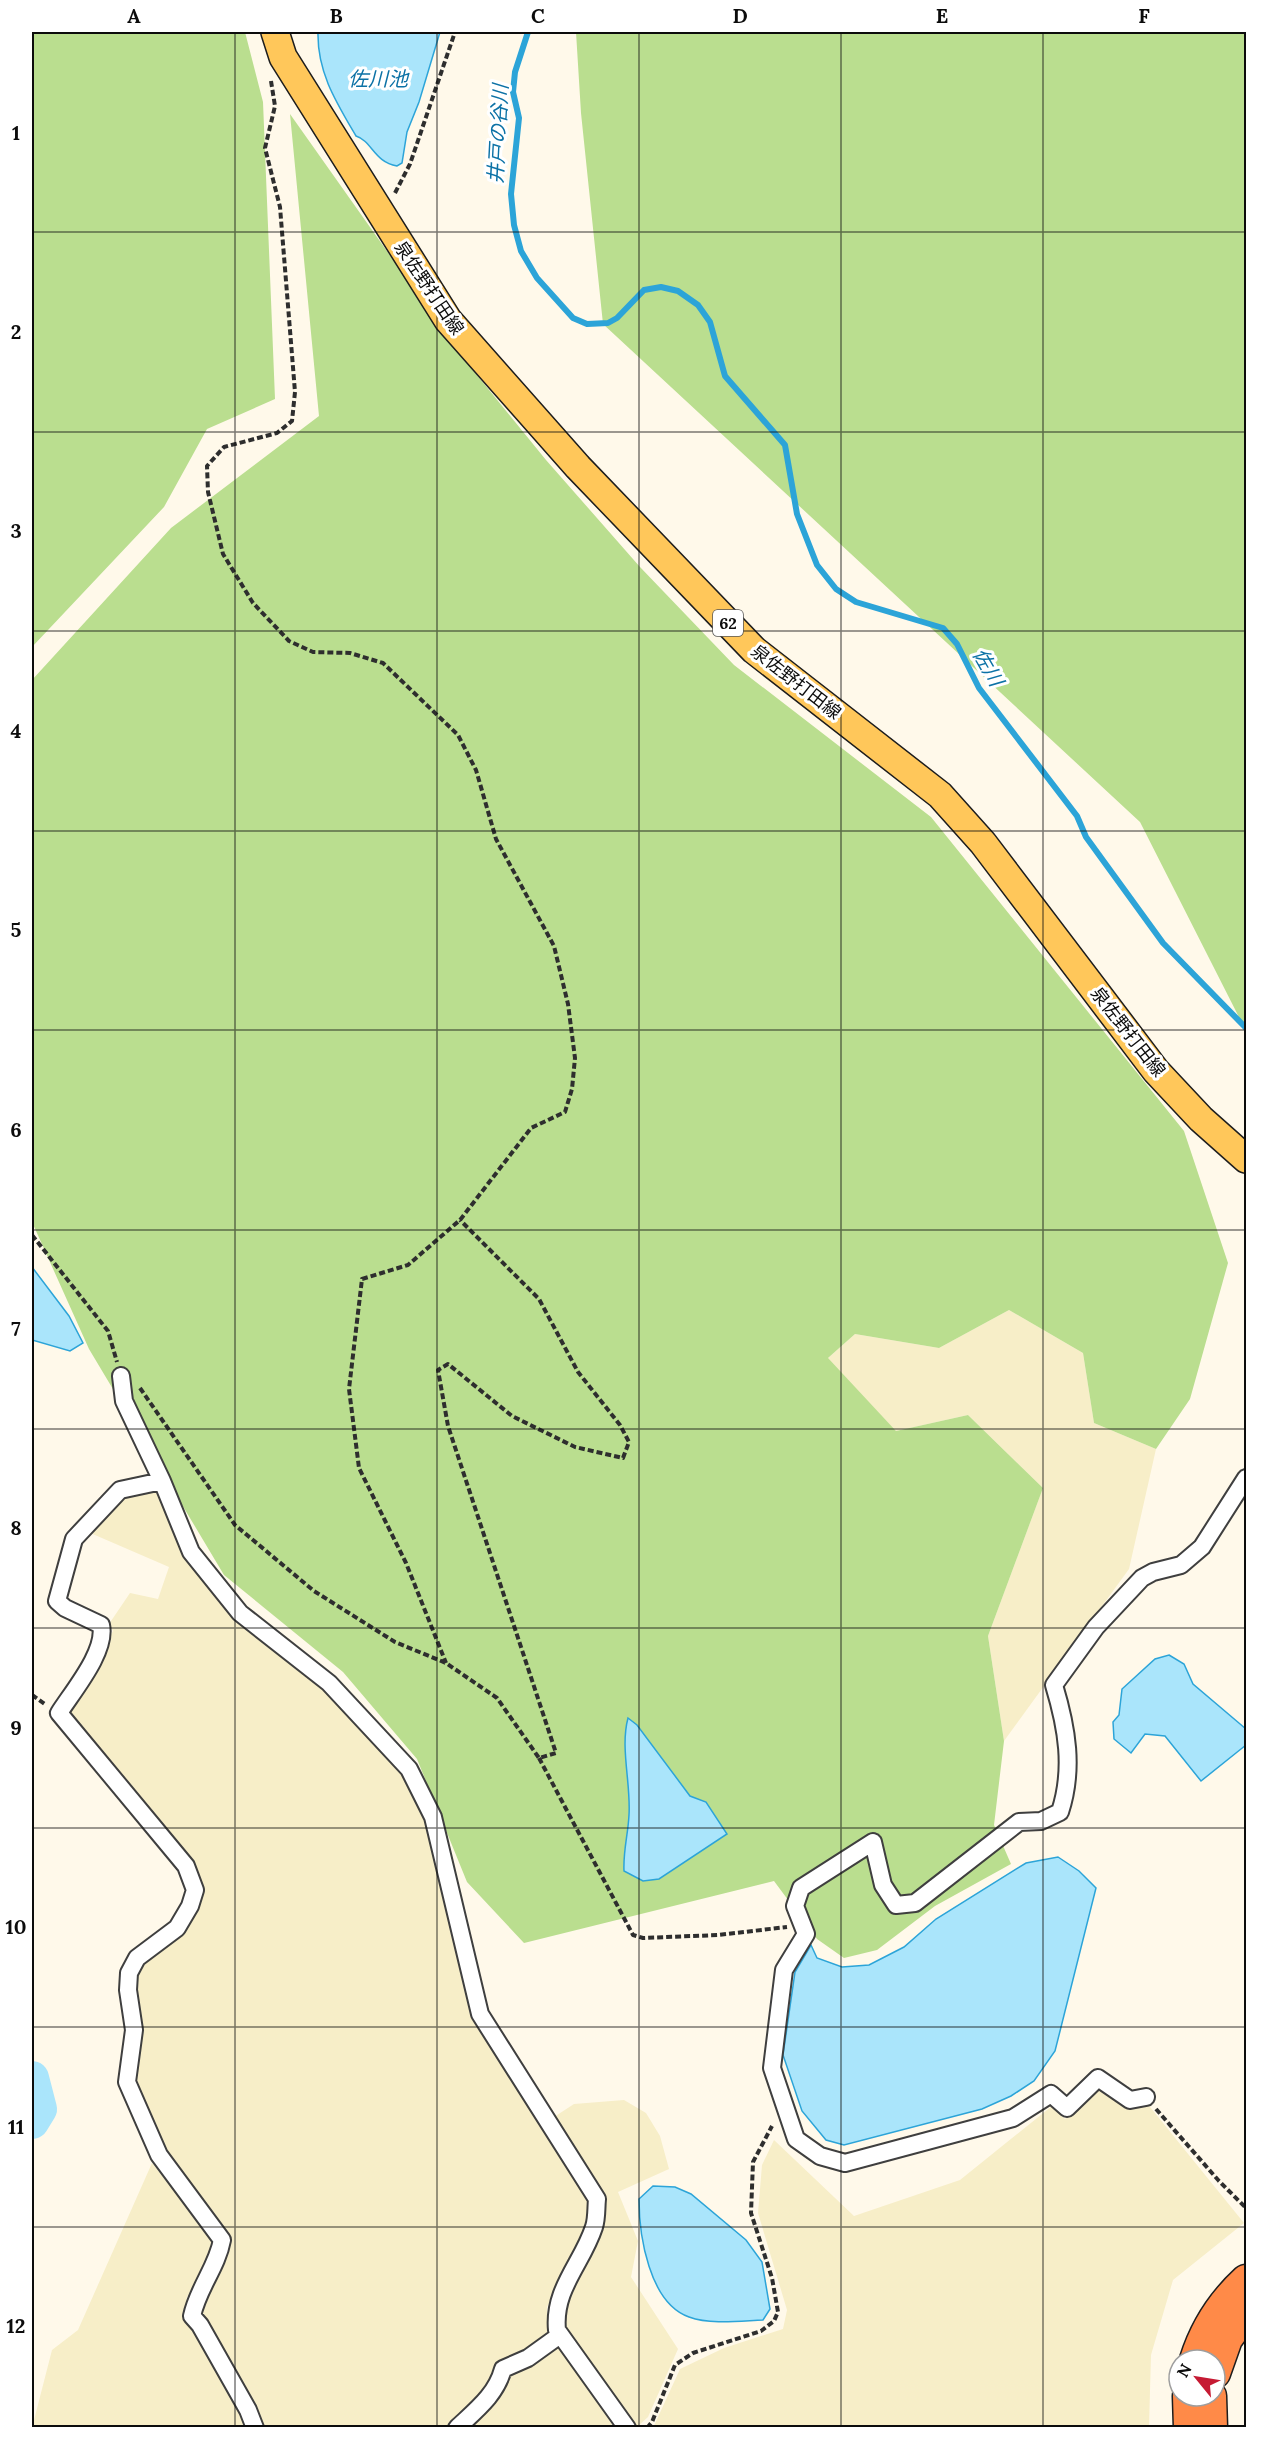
<svg xmlns="http://www.w3.org/2000/svg" width="1278" height="2459" viewBox="0 0 1278 2459" font-family="Lora,'Noto Sans JP',serif">
<rect width="100%" height="100%" fill="#fff9ea"/>
<!-- farmland -->
<path fill="#f7eec8" d="M1009 1310 1083 1353 1094 1423 1156 1449 1129 1569 1004 1741 988 1636 1043 1488 968 1415 896 1431 827 1359 855 1334 939 1348Z
M158 1488 187 1556 314 1679 404 1774 426 1823 471 2018 587 2198 589 2214 584 2234 547 2307V2337L499 2363 482 2399 445 2427H258L199 2312 218 2277 229 2235 165 2155 136 2085 134 1979 140 1966 200 1891 67 1711 113 1631 109 1624 130 1593 158 1599 169 1567 88 1532 123 1495Z
M1101 2086 1146 2102 1244 2223 1173 2280 1151 2355 1149 2427 653 2428 680 2369 724 2348 783 2329 787 2310 758 2213 762 2165 774 2140 854 2216 960 2180 1052 2106 1065 2119Z
M624 2100 646 2113 660 2136 669 2169 618 2192 638 2241 631 2277 678 2349 648 2417 637 2427H634L570 2339 564 2325 563 2309 602 2226 554 2117 574 2104Z
M152 2163 215 2241 210 2264 187 2297 184 2317 245 2417 248 2427 32 2428 52 2350 78 2330Z
M558 2346 614 2427 463 2428 509 2373Z"/>
<!-- forest -->
<path fill="#bade8f" d="M32 32H245L263 102 275 399 207 429 164 507 32 647Z
M576 32H1246V1031L1140 822 603 324 581 113Z
M290 114 459 353 546 460 640 567 734 665 931 817 1184 1131 1228 1263 1190 1399 1156 1449 1094 1423 1083 1353 1009 1310 939 1348 855 1334 828 1358 896 1431 968 1415 1043 1488 988 1636 1004 1741 994 1825 1011 1864 935 1906 877 1950 844 1958 817 1939 774 1881 524 1943 467 1882 417 1759 343 1672 224 1575 89 1349 32 1222V680L171 528 319 416Z"/>
<!-- water -->
<path fill="#aae5fb" stroke="#2ca4d8" stroke-width="1.5" d="M318 32H440L419 102 407 132 402 163 397 166C374 162 372 141 356 136 336 102 317 72 318 32Z
M32 1267 69 1316 83 1343 70 1351 32 1340Z
M1169 1655 1184 1664 1193 1684 1246 1729V1745L1201 1781 1165 1736 1145 1734 1131 1753 1114 1739 1113 1722 1119 1715 1122 1689 1155 1659Z
M628 1718 637 1725 690 1796 706 1802 727 1834 659 1879 643 1881 624 1871C623 1851 628 1835 629 1815 631 1783 620 1748 628 1718Z
M1058 1857 1079 1871 1096 1888 1055 2051 1034 2081 1011 2096 982 2109 844 2145 826 2140 802 2111 783 2055 795 1972 811 1945 817 1958 842 1967 869 1965 904 1947 936 1919 1026 1863Z
M653 2186 675 2187 691 2194 746 2240 762 2262 770 2309 763 2320C740 2321 711 2325 689 2317 649 2303 639 2235 639 2199Z"/>
<g fill="none" stroke-linecap="round" stroke-linejoin="round">
<!-- stream -->
<path stroke="#2ca4d8" stroke-width="6" d="M528 32 515 72 513 92 519 118 511 194 514 225 521 251 537 278 573 318 587 324 608 323 617 318 644 290 661 287 678 291 698 305 710 322 725 376 785 445 797 514 817 565 836 589 856 602 943 628 957 644 979 688 1077 816 1086 837 1163 943 1246 1028"/>
<!-- river -->
<path stroke="#aae5fb" stroke-width="34" d="M32 2078 40 2109 32 2122"/>
<!-- minor casing -->
<g stroke="#3f3f3f" stroke-width="20">
<path id="minor" d="M121 1376 124 1401 162 1481 191 1552 240 1613 329 1683 409 1769 433 1817 480 2014 597 2199C596 2208 597 2218 594 2227 582 2264 553 2289 557 2330L627 2428
M162 1481 120 1490 74 1539 57 1601 65 1608 101 1625C107 1651 73 1691 59 1713L186 1866 195 1890 190 1906 177 1928 137 1958 129 1973 128 1990 134 2030 127 2082 159 2155 222 2240C217 2267 198 2288 192 2316L200 2325 248 2410 255 2428
M1146 2097 1130 2100 1098 2078 1067 2108 1051 2094 1013 2118 845 2163 820 2156 796 2139 772 2068 784 1970 806 1934 795 1906 801 1888 873 1842 883 1885 896 1905 915 1903 1019 1822 1041 1821 1060 1812C1074 1769 1067 1728 1054 1685L1096 1627 1142 1578 1153 1572 1181 1565 1202 1547 1246 1478
M457 2428C476 2410 496 2395 503 2369L528 2358 560 2335"/>
</g>
<!-- primary casing -->
<g stroke="#1d1d1d" stroke-width="30">
<path id="primary" d="M275 32 283 57 448 320 578 467 754 650 940 795 983 843 1156 1071 1201 1119 1246 1159"/>
</g>
<!-- motorway casing -->
<g stroke="#1d1d1d" stroke-width="33">
<path id="motorway" d="M1195 2360C1205 2328 1221 2303 1246 2280
M1215 2373 1227 2339 1246 2313
M1188 2396 1189 2428
M1211 2396 1212 2428"/>
</g>
<!-- path -->
<path stroke="#2e2e2e" stroke-width="4" stroke-dasharray="6 3" stroke-linecap="butt" d="M271 81 275 106 265 148 280 207 295 392 292 421 277 433 224 447 207 466 208 492 223 554 253 603 289 641 313 652 350 653 383 663 458 735 476 770 496 839 554 946 568 1004 575 1058 572 1089 565 1112 531 1128 460 1220 408 1265 362 1279 349 1389 359 1468 406 1563 446 1663
M395 193 410 164 455 32
M32 1235 108 1331 117 1362
M140 1388 235 1525 314 1591 395 1642 446 1663 497 1698 539 1758 556 1753 448 1426 438 1370 448 1364 512 1416 575 1447 623 1458 629 1442 620 1425 578 1372 539 1299 460 1220
M32 1695 46 1705
M539 1758 633 1935 643 1938 718 1935 787 1927
M1156 2109 1219 2181 1246 2208
M647 2428 652 2422 675 2365 693 2353 761 2331 774 2321 778 2312 772 2278 751 2213 753 2162 772 2126"/>
<!-- minor -->
<use href="#minor" stroke="#fff" stroke-width="16"/>
<!-- primary -->
<use href="#primary" stroke="#ffc75a" stroke-width="27"/>
<!-- motorway -->
<use href="#motorway" stroke="#ff8a48" stroke-width="30"/>
</g>
<!-- grid -->
<path fill="none" stroke="#0c0c0c" stroke-width="1.5" stroke-opacity="0.55" d="M235 32V2428M437 32V2428M639 32V2428M841 32V2428M1043 32V2428M32 232H1246M32 432H1246M32 631H1246M32 831H1246M32 1030H1246M32 1230H1246M32 1429H1246M32 1628H1246M32 1828H1246M32 2027H1246M32 2227H1246"/>
<g text-anchor="middle" stroke-width="6" stroke-linejoin="round" paint-order="stroke">
<!-- shield labels -->
<rect fill="#fff" stroke="#555" stroke-width="1.5" x="713" y="610" width="30" height="26" rx="4.5"/>
<g font-size="16" font-weight="bold" fill="#0c0c0c">
<text x="728" y="629">62</text>
</g>
<!-- street labels -->
<g font-size="18" fill="#0c0c0c" stroke="#fff">
<text transform="translate(429 288) rotate(56)" y="6">泉佐野打田線</text>
<text transform="translate(796 682) rotate(38)" y="6">泉佐野打田線</text>
<text transform="translate(1128 1032) rotate(52)" y="6">泉佐野打田線</text>
</g>
<!-- water labels -->
<g font-size="20" font-style="italic" fill="#0c72a6" stroke="#fff">
<text x="378" y="86">佐川池</text>
<text transform="translate(498 134) rotate(-87)" y="7">井戸の谷川</text>
<text transform="translate(988 667) rotate(60)" y="7">佐川</text>
</g>
</g>
<!-- border -->
<rect width="1278" height="2459" fill="none" stroke="#ffffff" stroke-width="66"/>
<!-- north arrow -->
<g transform="translate(1197 2378) rotate(300)"><circle r="28" fill="#ffffff" stroke="#9e9e9e" stroke-width="1.5"/>
<path d="M0-4.5L10 22L0 15L-10 22Z" fill="#c61a33"/>
<text y="-9" font-size="16" font-weight="bold" text-anchor="middle" fill="#0c0c0c">N</text>
</g>
<rect x="33" y="33" width="1212" height="2393" fill="none" stroke="#0c0c0c" stroke-width="2"/>
<g font-size="20" text-anchor="middle" font-weight="bold" fill="#0c0c0c">
<text x="134" y="23">A</text>
<text x="336" y="23">B</text>
<text x="538" y="23">C</text>
<text x="740" y="23">D</text>
<text x="942" y="23">E</text>
<text x="1144" y="23">F</text>
<text x="16" y="140">1</text>
<text x="16" y="339">2</text>
<text x="16" y="538">3</text>
<text x="16" y="738">4</text>
<text x="16" y="937">5</text>
<text x="16" y="1137">6</text>
<text x="16" y="1336">7</text>
<text x="16" y="1535">8</text>
<text x="16" y="1735">9</text>
<text x="16" y="1934">10</text>
<text x="16" y="2134">11</text>
<text x="16" y="2333">12</text>
</g>
</svg>
